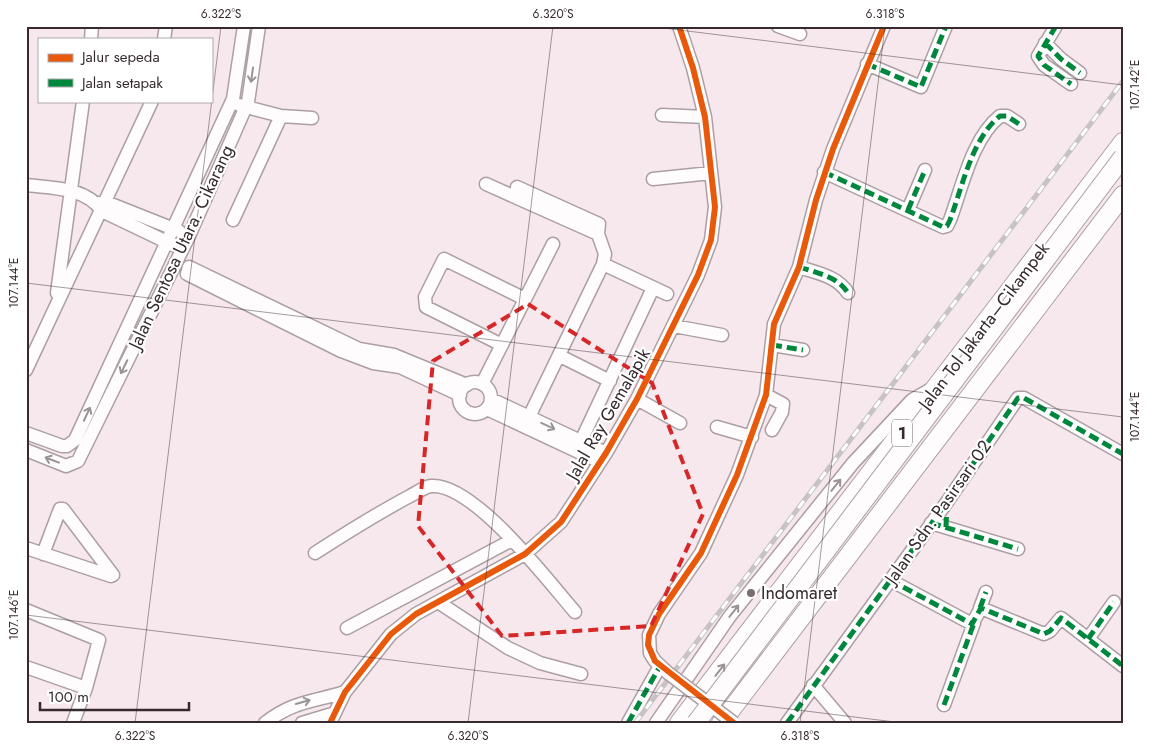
<svg xmlns="http://www.w3.org/2000/svg" width="1149" height="749" viewBox="0 0 1149 749" font-family="Jost,sans-serif">
<rect width="100%" height="100%" fill="#f7e8ed"/>
<g fill="none" stroke-linecap="round" stroke-linejoin="round">
<!-- minor casing -->
<g stroke="#ac9fa3" stroke-width="15">
<path id="minor" d="M778 26 800 34
M1056 26 1038 56 1044 65 1071 84
M91 39 92 26
M164 39 166 26
M1045 43 1061 59 1080 73
M867 64 921 87 946 26
M239 105 281 116 312 118
M662 115 705 117
M824 172 943 227 947 226 950 220C962 188 972 138 1000 116H1007L1019 124
M653 179 711 173
M486 184 598 234 605 254 603 264 529 417
M26 185C52 188 86 187 102 211L173 245
M517 187 599 224 598 234
M99 203 106 202 179 231
M908 210 925 170
M233 220 281 116
M603 264 667 294
M799 267C817 273 837 276 848 293
M57 293 83 101
M674 326 722 335
M502 345 426 307 425 297 444 259 525 299
M772 345 803 350
M560 356 610 381
M26 370 152 101
M459 398a16 16 0 1 1 32 0a16 16 0 1 1-32 0Z
M482 384 553 244
M460 395 400 367 373 363 341 351 187 274 189 267 359 349 394 355 467 385
M766 395 783 404 782 412 772 430
M491 399 606 453
M637 399 680 423
M487 409 600 462
M717 427 752 437
M26 433 62 446H67L75 440 233 99 244 26
M581 441 653 288
M26 450 66 466 78 461 189 236 248 102 259 26
M931 523 1018 549
M26 548 111 576 113 575 63 509H60L43 554
M315 553C346 533 378 513 410 496 416 493 424 487 431 486 473 482 549 582 575 612
M890 580 972 624 981 608 1044 634 1050 631 1061 618 1123 666
M438 602 508 648 540 663 581 674
M980 608 986 592
M26 610 99 640 86 688 73 723
M347 628 512 540
M1088 639 1114 602
M26 667 86 688
M668 673 655 661 650 653 649 635 659 614 701 553 737 475 766 395 774 324 799 267 816 200 833 149 884 26
M813 685 845 723
M944 705 974 623
M265 723C293 701 313 702 345 692
M302 723 332 714
M330 723 345 692 391 634 416 614 525 554 561 522 606 453 637 399 698 275 711 240 715 207 705 117 693 68 679 26
M628 723 660 666
M656 723 730 616 853 463 912 400 933 388
M787 723 947 502 1018 398H1024L1123 454"/>
</g>
<!-- highway casing -->
<g stroke="#ac9fa3" stroke-width="20">
<path id="highway" d="M679 723 1123 142
M721 723 1123 195"/>
</g>
<!-- minor -->
<use href="#minor" stroke="#fefcfc" stroke-width="12"/>
<!-- highway -->
<use href="#highway" stroke="#fefcfc" stroke-width="18"/>
<!-- rail casing -->
<g stroke="#c7c3c5" stroke-width="5">
<path id="rail" d="M635 723 1123 81"/>
</g>
<!-- rail -->
<use href="#rail" stroke="#fff" stroke-width="3" stroke-dasharray="9" stroke-linecap="butt"/>
<!-- minor-bridge casing -->
<g stroke="#ac9fa3" stroke-width="15" stroke-linecap="butt">
<path id="minor-bridge" d="M668 673 734 723"/>
</g>
<!-- highway-bridge casing -->
<g stroke="#ac9fa3" stroke-width="20" stroke-linecap="butt">
<path id="highway-bridge" d="M696 723 1123 157"/>
</g>
<!-- minor-bridge -->
<use href="#minor-bridge" stroke="#fefcfc" stroke-width="12"/>
<!-- highway-bridge -->
<use href="#highway-bridge" stroke="#fefcfc" stroke-width="18"/>
<!-- quiet -->
<path stroke="#00873e" stroke-width="5" stroke-dasharray="10 5" stroke-linecap="butt" d="M1056 26 1038 56 1044 65 1071 84
M1045 43 1061 59 1080 73
M867 64 921 87 946 26
M824 172 943 227 947 226 950 220C962 188 972 138 1000 116H1007L1019 124
M908 210 925 170
M799 267C817 273 837 276 848 293
M772 345 803 350
M931 523 1018 549
M946 527 947 502
M890 580 972 624 981 608 1044 634 1050 631 1061 618 1123 666
M980 608 986 592
M1088 639 1114 602
M944 705 974 623
M628 723 660 666
M787 723 947 502 1018 398H1024L1123 454"/>
<!-- cycleway casing -->
<g stroke="#fff" stroke-width="9">
<path id="cycleway" d="M330 723 345 692 391 634 416 614 525 554 561 522 606 453 637 399 698 275 711 240 715 207 705 117 693 68 679 26
M734 723 655 661 648 645 649 635 659 614 701 553 737 475 766 395 774 324 799 267 816 200 833 149 884 26"/>
</g>
<!-- cycleway -->
<use href="#cycleway" stroke="#e8590c" stroke-width="6"/>
</g>
<!-- one-way arrows -->
<defs><path id="oneway-shaft" d="M-6 0H5M1.5-3L5.5 0L1.5 3" fill="none" stroke-width="1.6" stroke-linecap="round" stroke-linejoin="round" transform="scale(1.25)"/></defs>
<g stroke="#9a9395">
<use href="#oneway-shaft" transform="translate(252 75) rotate(98)"/>
<use href="#oneway-shaft" transform="translate(124 367) rotate(116)"/>
<use href="#oneway-shaft" transform="translate(87 414) rotate(-65)"/>
<use href="#oneway-shaft" transform="translate(548 426) rotate(25)"/>
<use href="#oneway-shaft" transform="translate(52 460) rotate(-159)"/>
<use href="#oneway-shaft" transform="translate(836 485) rotate(-51)"/>
<use href="#oneway-shaft" transform="translate(734 611) rotate(-52)"/>
<use href="#oneway-shaft" transform="translate(720 670) rotate(-52)"/>
<use href="#oneway-shaft" transform="translate(303 702) rotate(-16)"/>
</g>
<!-- marked area -->
<path fill="none" stroke="#d62828" stroke-width="4" stroke-dasharray="10 6" stroke-linejoin="round" d="M528 304 652 383 703 514 651 626 502 636 418 526 433 361Z"/>
<!-- ticks -->
<path fill="none" stroke="#362a2e" stroke-width="1" stroke-opacity="0.45" d="M647 26 1123 85M26 283 1123 417M26 615 903 723M135 723 221 26M468 723 553 26M800 723 885 26"/>
<!-- markers -->
<circle fill="#7a6c71" stroke="#fff" stroke-width="2" cx="751" cy="593" r="5"/>
<g text-anchor="middle" stroke-width="4.5" stroke-linejoin="round" paint-order="stroke">
<!-- shield labels -->
<rect fill="#fff" stroke="#726a6d" stroke-width="1" x="892" y="419.5" width="20" height="27" rx="4"/>
<g font-size="16" font-weight="bold" fill="#362a2e">
<text x="902" y="439">1</text>
</g>
<!-- street labels -->
<g font-size="18" fill="#362a2e" stroke="#fff">
<text transform="translate(181 247) rotate(-65)" y="6">Jalan Sentosa Utara. Cikarang</text>
<text transform="translate(984 326) rotate(-53)" y="6">Jalan Tol Jakarta–Cikampek</text>
<text transform="translate(608 414) rotate(-60)" y="6">Jalal Ray Gemalapik</text>
<text transform="translate(938 512) rotate(-55)" y="6">Jalan Sdn. Pasirsari 02</text>
</g>
<!-- poi labels -->
<g font-size="18" fill="#362a2e" stroke="#fff" text-anchor="start">
<text x="761" y="599">Indomaret</text>
</g>
</g>
<!-- border -->
<rect width="1149" height="749" fill="none" stroke="#ffffff" stroke-width="55"/>
<!-- legend -->
<rect x="38" y="38" width="175" height="65" fill="#ffffff" stroke="#afaaab"/>
<rect x="48" y="54" width="25" height="8" fill="#e8590c" stroke="#afaaab"/>
<text x="82" y="62" font-size="15" fill="#362a2e">Jalur sepeda</text>
<rect x="48" y="79" width="25" height="8" fill="#00873e" stroke="#afaaab"/>
<text x="82" y="88" font-size="15" fill="#362a2e">Jalan setapak</text>
<!-- scale -->
<path d="M40 702v8h149v-8" fill="none" stroke="#362a2e" stroke-width="2.5"/>
<text x="48" y="702" font-size="15" fill="#362a2e" stroke="#ffffff" stroke-width="4" paint-order="stroke">100 m</text>
<rect x="28" y="28" width="1094" height="694" fill="none" stroke="#362a2e" stroke-width="2"/>
<g font-size="12" text-anchor="middle" fill="#362a2e">
<text x="221" y="18">6.322°S</text>
<text x="553" y="18">6.320°S</text>
<text x="885" y="18">6.318°S</text>
<text transform="translate(1135 85) rotate(-90)" y="4">107.142°E</text>
<text transform="translate(14 283) rotate(-90)" y="4">107.144°E</text>
<text transform="translate(1135 417) rotate(-90)" y="4">107.144°E</text>
<text transform="translate(14 615) rotate(-90)" y="4">107.146°E</text>
<text x="135" y="740">6.322°S</text>
<text x="468" y="740">6.320°S</text>
<text x="800" y="740">6.318°S</text>
</g>
</svg>
